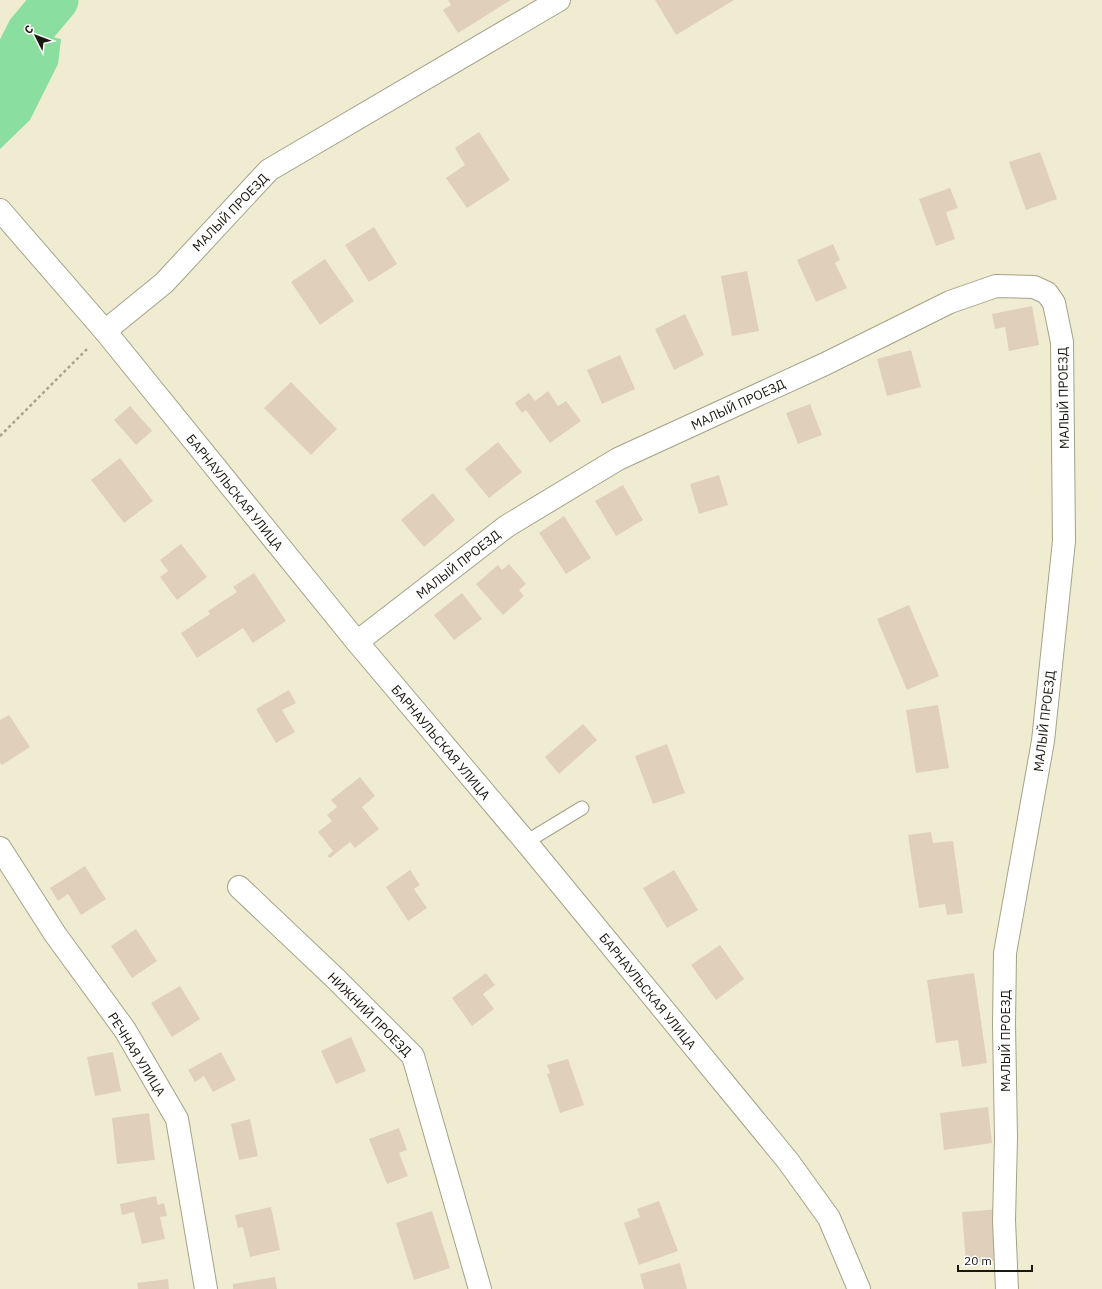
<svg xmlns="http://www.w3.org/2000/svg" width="1102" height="1289" viewBox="0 0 1102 1289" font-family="'IBM Plex Sans',sans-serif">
<rect width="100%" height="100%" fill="#efecd2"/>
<!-- water -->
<path fill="#8adfa0" d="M29 32 61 39 58 64 30 120 0 149V40Z"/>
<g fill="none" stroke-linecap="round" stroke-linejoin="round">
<!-- river -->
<path stroke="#8adfa0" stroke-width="45" d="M0 89 29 32 56 0"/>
</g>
<!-- building -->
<path fill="#e0d0ba" d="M448 0H511L458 33 443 10 451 5Z
M655 0H734L676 35Z
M479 132 510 180 467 208 446 178 465 165 455 148Z
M1040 152 1057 199 1026 210 1009 162Z
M950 188 958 208 946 212 955 239 936 246 919 199Z
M374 227 397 264 369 282 345 245Z
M833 244 840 260 835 263 847 288 816 302 797 260Z
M325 259 354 301 320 325 291 282Z
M747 271 759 331 732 336 721 276Z
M1032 306 1039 345 1009 351 1005 327 995 329 992 314Z
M685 314 704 355 674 370 655 329Z
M911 350 921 387 887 396 877 359Z
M620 355 635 389 602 404 587 370Z
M291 382 337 429 311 455 264 408Z
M548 391 558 406 566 401 581 421 550 443 526 410 522 413 515 403 529 393 535 401Z
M810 404 822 435 798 444 786 413Z
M130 406 152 431 136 445 114 420Z
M498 442 522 472 489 498 465 469Z
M120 458 153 501 124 523 91 480Z
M719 475 728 505 699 514 690 484Z
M623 485 643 520 616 536 595 501Z
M433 493 455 520 424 547 401 520Z
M564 516 591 558 566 574 539 533Z
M181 544 207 577 177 600 160 577 168 571 160 560Z
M509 564 526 584 519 590 524 596 503 615 476 584 498 565 502 570Z
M254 573 286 621 253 643 243 628 197 658 181 633 210 614 208 611 237 592 233 587Z
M462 593 482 619 454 640 434 615Z
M909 605 939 676 907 690 877 619Z
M289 690 296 703 282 710 295 732 276 743 256 709Z
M938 705 949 768 916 773 906 710Z
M9 715 30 747 2 765 0 763V720Z
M583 724 597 740 559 774 545 757Z
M667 744 685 793 653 804 635 756Z
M360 777 375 796 362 807 379 829 355 848 350 842 330 858 327 856 333 851 318 832 332 821 327 815 337 807 331 800Z
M931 832 933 843 953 841 963 913 947 915 945 904 919 908 908 835Z
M85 866 106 899 81 915 68 894 58 901 50 888Z
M410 870 420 885 414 889 427 908 408 921 386 887Z
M674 870 698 910 667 928 643 888Z
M136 929 157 961 132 978 111 946Z
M720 945 744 979 716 1000 691 965Z
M486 973 495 985 483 994 494 1009 472 1026 452 998Z
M974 973 987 1063 962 1067 958 1040 936 1043 927 980Z
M180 986 200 1019 172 1037 151 1003Z
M351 1037 366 1071 336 1084 321 1051Z
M113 1052 121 1091 95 1096 87 1057Z
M221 1052 236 1080 213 1092 204 1076 195 1082 188 1070Z
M568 1059 584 1105 560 1113 547 1074 550 1073 547 1065Z
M988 1107 992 1143 944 1150 940 1113Z
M149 1113 155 1160 117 1164 112 1118Z
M250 1119 258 1156 239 1160 231 1124Z
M399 1128 407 1150 399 1153 408 1176 387 1184 369 1139Z
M156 1196 158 1205 164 1203 167 1216 160 1217 165 1239 142 1244 134 1212 122 1215 120 1204Z
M659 1201 678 1251 639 1265 624 1223 640 1217 637 1209Z
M271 1207 280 1250 250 1257 243 1227 238 1228 235 1215Z
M1000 1209 1003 1260 966 1263 962 1212Z
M432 1211 450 1268 414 1280 396 1223Z
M680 1263 687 1289H644L640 1274Z
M275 1277 277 1289H233V1284Z
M168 1279 169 1289H138L137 1283Z"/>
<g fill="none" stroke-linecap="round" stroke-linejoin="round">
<!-- service casing -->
<g stroke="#a5a28a" stroke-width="15">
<path id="service" d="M526 842 582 808"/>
</g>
<!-- minor casing -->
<g stroke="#a5a28a" stroke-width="24">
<path id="minor" d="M105 331 164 283 269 170 559 0
M357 642 507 526 618 459 825 364 950 302 996 286 1034 287 1047 293 1054 303 1062 342 1064 541 1043 741 1005 953 1004 1024 1006 1138 1004 1220 1007 1289
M0 848 55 934 125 1030 177 1119 206 1289
M239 887 336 979 413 1056 480 1289"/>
</g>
<!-- tertiary casing -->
<g stroke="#a5a28a" stroke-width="24">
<path id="tertiary" d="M0 210 105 331 357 642 526 842 788 1161 829 1218 859 1289"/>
</g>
<!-- path -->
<path stroke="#a7a590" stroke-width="2.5" stroke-dasharray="3 3" stroke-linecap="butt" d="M0 436 88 348"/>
<!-- service -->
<use href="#service" stroke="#fff" stroke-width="13"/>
<!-- minor -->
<use href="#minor" stroke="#fff" stroke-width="22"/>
<!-- tertiary -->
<use href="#tertiary" stroke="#fff" stroke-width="22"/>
</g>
<g text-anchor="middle" stroke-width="3" stroke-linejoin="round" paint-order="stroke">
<!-- street labels -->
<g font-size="13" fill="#19170e" stroke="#fff">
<text transform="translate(230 212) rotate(-46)" y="5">МАЛЫЙ ПРОЕЗД</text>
<text transform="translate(1063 398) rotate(-91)" y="5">МАЛЫЙ ПРОЕЗД</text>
<text transform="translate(738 404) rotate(-25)" y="5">МАЛЫЙ ПРОЕЗД</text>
<text transform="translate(235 492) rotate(51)" y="5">БАРНАУЛЬСКАЯ УЛИЦА</text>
<text transform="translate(458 564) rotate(-38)" y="5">МАЛЫЙ ПРОЕЗД</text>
<text transform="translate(1044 721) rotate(-83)" y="5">МАЛЫЙ ПРОЕЗД</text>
<text transform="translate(441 742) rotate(50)" y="5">БАРНАУЛЬСКАЯ УЛИЦА</text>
<text transform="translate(648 991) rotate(51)" y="5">БАРНАУЛЬСКАЯ УЛИЦА</text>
<text transform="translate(370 1014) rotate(45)" y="5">НИЖНИЙ ПРОЕЗД</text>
<text transform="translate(1005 1041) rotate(-90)" y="5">МАЛЫЙ ПРОЕЗД</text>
<text transform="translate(137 1054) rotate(58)" y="5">РЕЧНАЯ УЛИЦА</text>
</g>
</g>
<!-- north arrow -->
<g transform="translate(36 36) rotate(312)" stroke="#ffffff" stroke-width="3" paint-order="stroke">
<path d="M0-3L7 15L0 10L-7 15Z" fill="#19170e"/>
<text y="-6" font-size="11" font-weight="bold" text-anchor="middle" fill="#19170e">С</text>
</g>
<!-- scale -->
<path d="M958 1265v6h74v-6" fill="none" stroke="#19170e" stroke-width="2"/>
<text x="964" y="1265" font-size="12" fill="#19170e" stroke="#ffffff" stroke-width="3" paint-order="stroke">20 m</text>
</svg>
